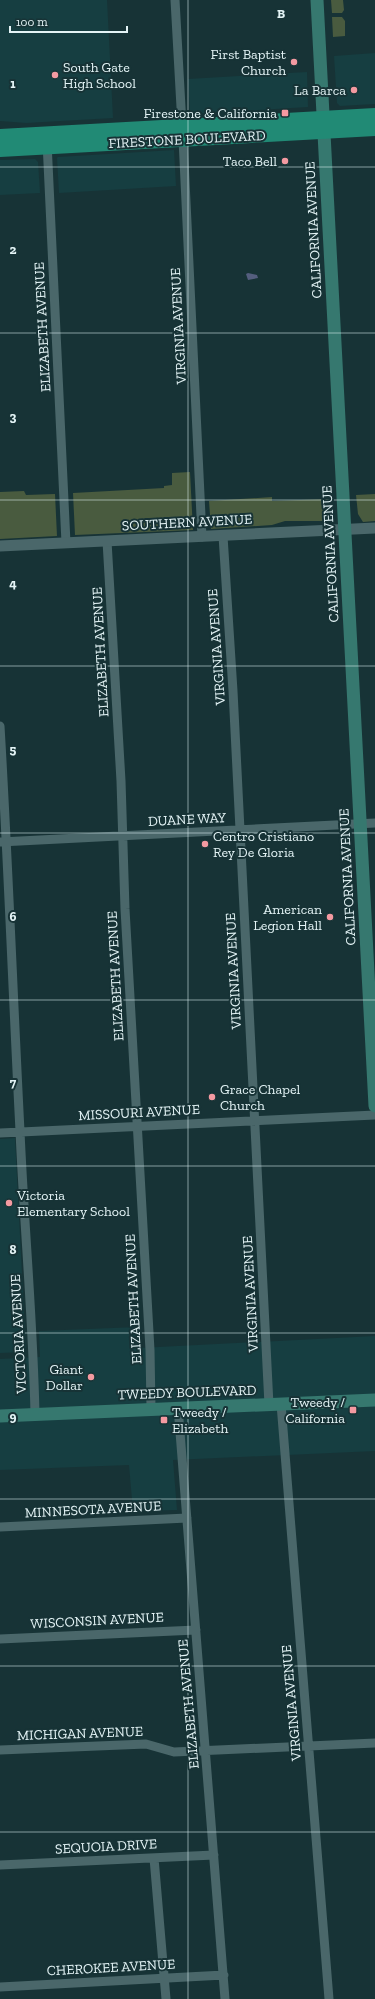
<svg xmlns="http://www.w3.org/2000/svg" width="375" height="1999" viewBox="0 0 375 1999" font-family="'Zilla Slab',serif">
<rect width="100%" height="100%" fill="#173336"/>
<!-- built -->
<path fill="#163e41" d="M0 0H107L113 118 26 123 0 121Z
M375 53V104L340 106 337 103 334 56Z
M307 72 308 107 190 114 188 79Z
M174 150 176 186 59 193 57 158 58 157Z
M35 159 38 162 40 193 0 195V160Z
M15 1138 26 1352 0 1353V1139Z
M138 1327 139 1348 375 1336V1451L173 1460 177 1510 133 1511 129 1465 0 1470V1359L40 1357 39 1331Z"/>
<!-- green -->
<path fill="#495b3f" d="M331 0H343L344 10 342 13H332Z
M332 17H342L345 21V36L333 37Z
M190 472 193 530 75 535 73 493 164 488V486L172 485V473Z
M24 491 26 495 55 494 57 536 0 539V492Z
M375 494V521L363 522 358 514 356 495Z
M272 497V501L328 499 329 521H285L272 525 211 529 209 501Z"/>
<!-- water -->
<path fill="#545e7e" d="M248 273 257 275 258 278 248 280 246 274Z"/>
<g fill="none" stroke-linecap="round" stroke-linejoin="round">
<!-- minor -->
<path stroke="#4a676a" stroke-width="9" d="M175 0 182 125
M183 139 202 537
M47 142 66 543
M223 536 233 691 269 1405
M107 541 121 781 125 909 150 1350 151 1408
M0 726C8 861 13 996 20 1131 24 1225 33 1319 35 1414
M0 842 375 823
M0 1133 375 1115
M281 1404 329 1999
M178 1407 225 1999
M0 1527 187 1518
M0 1639 196 1630
M0 1750 146 1744 174 1752 375 1743
M154 1858 166 1999
M0 1865 214 1855
M0 1987 224 1975"/>
<!-- tertiary -->
<path stroke="#4a676a" stroke-width="11" d="M0 546 375 528"/>
<!-- secondary -->
<path stroke="#36786f" stroke-width="13" d="M317 0 375 1106
M0 1416 375 1400"/>
<!-- primary -->
<path stroke="#218a75" stroke-width="14" d="M0 136 375 115
M0 150 375 129"/>
</g>
<!-- grid -->
<path fill="none" stroke="#e4f4f6" stroke-width="1" stroke-opacity="0.55" d="M188 0V1999M0 167H375M0 333H375M0 500H375M0 666H375M0 833H375M0 1000H375M0 1166H375M0 1333H375M0 1499H375M0 1666H375M0 1832H375"/>
<!-- markers -->
<g fill="#f49aa1" stroke="#173336" stroke-width="1.5">
<circle cx="294" cy="62" r="4"/>
<circle cx="55" cy="75" r="4"/>
<circle cx="354" cy="90" r="4"/>
<rect x="281" y="109" width="8" height="8" rx="2"/>
<circle cx="285" cy="161" r="4"/>
<circle cx="205" cy="844" r="4"/>
<circle cx="330" cy="917" r="4"/>
<circle cx="212" cy="1097" r="4"/>
<circle cx="9" cy="1203" r="4"/>
<circle cx="91" cy="1377" r="4"/>
<rect x="349" y="1406" width="8" height="8" rx="2"/>
<rect x="160" y="1416" width="8" height="8" rx="2"/>
</g>
<g text-anchor="middle" stroke-width="4" stroke-linejoin="round" paint-order="stroke">
<!-- poi labels -->
<g font-size="14" fill="#e4f4f6" stroke="#173336" text-anchor="end">
<text x="286" y="59">First Baptist<tspan x="286" dy="16">Church</tspan></text>
<text x="63" y="72" text-anchor="start">South Gate<tspan x="63" dy="16">High School</tspan></text>
<text x="346" y="95">La Barca</text>
<text x="277" y="118">Firestone &amp; California</text>
<text x="277" y="166">Taco Bell</text>
<text x="213" y="841" text-anchor="start">Centro Cristiano<tspan x="213" dy="16">Rey De Gloria</tspan></text>
<text x="322" y="914">American<tspan x="322" dy="16">Legion Hall</tspan></text>
<text x="220" y="1094" text-anchor="start">Grace Chapel<tspan x="220" dy="16">Church</tspan></text>
<text x="17" y="1200" text-anchor="start">Victoria<tspan x="17" dy="16">Elementary School</tspan></text>
<text x="83" y="1374">Giant<tspan x="83" dy="16">Dollar</tspan></text>
<text x="345" y="1407">Tweedy /<tspan x="345" dy="16">California</tspan></text>
<text x="172" y="1417" text-anchor="start">Tweedy /<tspan x="172" dy="16">Elizabeth</tspan></text>
</g>
<!-- street labels -->
<g font-size="14" fill="#e4f4f6" stroke="#173336">
<text transform="translate(187 139) rotate(-3)" y="5">FIRESTONE BOULEVARD</text>
<text transform="translate(313 230) rotate(-93)" y="5">CALIFORNIA AVENUE</text>
<text transform="translate(178 326) rotate(-93)" y="5">VIRGINIA AVENUE</text>
<text transform="translate(42 327) rotate(-93)" y="5">ELIZABETH AVENUE</text>
<text transform="translate(187 522) rotate(-3)" y="5">SOUTHERN AVENUE</text>
<text transform="translate(330 554) rotate(-93)" y="5">CALIFORNIA AVENUE</text>
<text transform="translate(216 647) rotate(-94)" y="5">VIRGINIA AVENUE</text>
<text transform="translate(100 652) rotate(-93)" y="5">ELIZABETH AVENUE</text>
<text transform="translate(187 819) rotate(-3)" y="5">DUANE WAY</text>
<text transform="translate(347 877) rotate(-93)" y="5">CALIFORNIA AVENUE</text>
<text transform="translate(233 971) rotate(-93)" y="5">VIRGINIA AVENUE</text>
<text transform="translate(115 976) rotate(-93)" y="5">ELIZABETH AVENUE</text>
<text transform="translate(139 1112) rotate(-3)" y="5">MISSOURI AVENUE</text>
<text transform="translate(250 1294) rotate(-93)" y="5">VIRGINIA AVENUE</text>
<text transform="translate(133 1299) rotate(-93)" y="5">ELIZABETH AVENUE</text>
<text transform="translate(18 1334) rotate(-93)" y="5">VICTORIA AVENUE</text>
<text transform="translate(187 1392) rotate(-2)" y="5">TWEEDY BOULEVARD</text>
<text transform="translate(93 1509) rotate(-3)" y="5">MINNESOTA AVENUE</text>
<text transform="translate(97 1620) rotate(-3)" y="5">WISCONSIN AVENUE</text>
<text transform="translate(291 1703) rotate(-95)" y="5">VIRGINIA AVENUE</text>
<text transform="translate(188 1704) rotate(-95)" y="5">ELIZABETH AVENUE</text>
<text transform="translate(80 1733) rotate(-2)" y="5">MICHIGAN AVENUE</text>
<text transform="translate(106 1846) rotate(-3)" y="5">SEQUOIA DRIVE</text>
<text transform="translate(111 1967) rotate(-3)" y="5">CHEROKEE AVENUE</text>
</g>
</g>
<g font-size="13" text-anchor="middle" font-weight="bold" fill="#e4f4f6" stroke="#173336" stroke-width="4" stroke-linejoin="round" paint-order="stroke">
<text x="281" y="18">B</text>
<text x="13" y="88">1</text>
<text x="13" y="254">2</text>
<text x="13" y="421">3</text>
<text x="13" y="588">4</text>
<text x="13" y="754">5</text>
<text x="13" y="921">6</text>
<text x="13" y="1087">7</text>
<text x="13" y="1254">8</text>
<text x="13" y="1421">9</text>
</g>
<!-- scale -->
<path d="M10 26v6h117v-6" fill="none" stroke="#e4f4f6" stroke-width="2"/>
<text x="16" y="26" font-size="12" fill="#e4f4f6" stroke="#173336" stroke-width="3" paint-order="stroke">100 m</text>
</svg>
